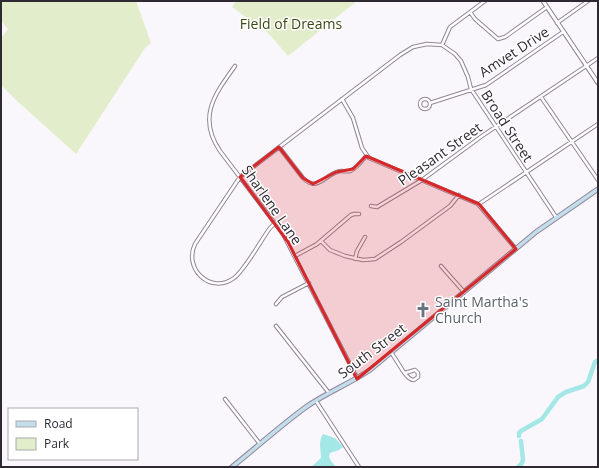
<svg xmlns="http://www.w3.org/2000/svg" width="599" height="468" viewBox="0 0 599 468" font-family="'Open Sans',sans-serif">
<rect width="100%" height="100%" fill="#faf7fc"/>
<!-- green -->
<path fill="#e2eecb" d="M1 1H136L151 43 145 48 76 154 17 101 1 85V38L8 29 1 21Z
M236 1H357L288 56 269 34 232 7Z"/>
<!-- water -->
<path fill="#a3e7e6" d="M323 434 335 438 343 447 339 450 330 453C327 458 333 463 336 467H311L321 458C321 450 318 441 323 434Z"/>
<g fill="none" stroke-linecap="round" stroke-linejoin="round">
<!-- river -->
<path stroke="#a3e7e6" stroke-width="4.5" d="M519 436V433L521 431 542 419 558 397 566 392 584 386 588 382 595 362 598 360
M518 467 522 463 523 460 521 441"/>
<!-- minor casing -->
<g stroke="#92859a" stroke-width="4.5">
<path id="minor" d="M470 12 475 19 498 39 505 37 547 7
M557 23 588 1
M442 45 450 27 485 1
M235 66C215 94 197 117 220 151L283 234 357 378
M541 97 598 180
M420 104a5 5 0 1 1 10 0a5 5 0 1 1-10 0Z
M342 99 353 118 362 148 369 158 478 204 516 249
M430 103 486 85 563 32
M279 147 303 178C317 192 324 176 337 172 341 170 345 172 350 171 356 169 362 161 366 156
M479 204 598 124
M371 206 377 207 422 180 482 136 598 58
M275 223 270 228C261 240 245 270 234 278 211 295 183 269 195 244L240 177 400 55 413 47 427 44 442 45 455 54 461 61 468 77 471 89 556 217
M321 241 330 250 345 256 363 260 375 259 401 242 450 206 459 195
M295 256 317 244 351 215 354 214H359
M355 259 357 251 365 237
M441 266 464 292
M276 304 282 297 309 283
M276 326 329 393
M391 352 403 371C406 375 409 380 414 380L418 377V373L415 370 405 373
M225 399 260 444
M316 401 359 467"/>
</g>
<!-- tertiary casing -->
<g stroke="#92859a" stroke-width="5">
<path id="tertiary" d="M543 1 598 83"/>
</g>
<!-- secondary casing -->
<g stroke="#92859a" stroke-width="5.5">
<path id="secondary" d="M232 467C257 447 280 426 306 407 326 393 349 384 370 370L536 232 598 189"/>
</g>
<!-- minor -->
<use href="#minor" stroke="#fff" stroke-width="2.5"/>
<!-- tertiary -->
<use href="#tertiary" stroke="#fff" stroke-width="3"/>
<!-- secondary -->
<use href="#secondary" stroke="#c2deea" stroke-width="3.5"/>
</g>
<!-- marked area -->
<path fill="#d62828" fill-opacity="0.2" stroke="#d62828" stroke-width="3" stroke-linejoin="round" d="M279 147 303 178 313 184 336 172 353 169 366 156 479 204 516 249 357 379 288 242 240 177Z"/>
<!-- icons -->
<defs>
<g id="church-bare" transform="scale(1.2)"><path d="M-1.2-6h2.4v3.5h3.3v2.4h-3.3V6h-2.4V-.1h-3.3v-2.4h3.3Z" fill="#6b7280" stroke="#fff" stroke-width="2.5" paint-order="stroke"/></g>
</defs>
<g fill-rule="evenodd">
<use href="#church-bare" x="423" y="310"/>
</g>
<g text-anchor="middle" stroke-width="3" stroke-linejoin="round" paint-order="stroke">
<!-- park labels -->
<g font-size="14" fill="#3a4812" stroke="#fff">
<text x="291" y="29">Field of Dreams</text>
</g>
<!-- street labels -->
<g font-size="14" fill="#2e2932" stroke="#fff">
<text transform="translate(514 52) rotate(-33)" y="5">Amvet Drive</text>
<text transform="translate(507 126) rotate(57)" y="5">Broad Street</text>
<text transform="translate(440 154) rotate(-35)" y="5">Pleasant Street</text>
<text transform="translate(272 205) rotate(55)" y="5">Sharlene Lane</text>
<text transform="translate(372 351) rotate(-37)" y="5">South Street</text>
</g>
<!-- worship labels -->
<g font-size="14" fill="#5b616d" stroke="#fff" text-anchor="start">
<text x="435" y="307">Saint Martha's<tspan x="435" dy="16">Church</tspan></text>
</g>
</g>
<!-- border -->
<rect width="599" height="468" fill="none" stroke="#2e2932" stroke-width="4"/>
<!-- legend -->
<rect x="8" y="408" width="130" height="52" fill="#ffffff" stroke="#aba9ad"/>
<rect x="16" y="421" width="20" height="6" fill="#c2deea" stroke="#aba9ad"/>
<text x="44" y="428" font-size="12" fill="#2e2932">Road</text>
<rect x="16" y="438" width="20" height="12" fill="#e2eecb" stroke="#aba9ad"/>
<text x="44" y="448" font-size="12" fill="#2e2932">Park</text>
</svg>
